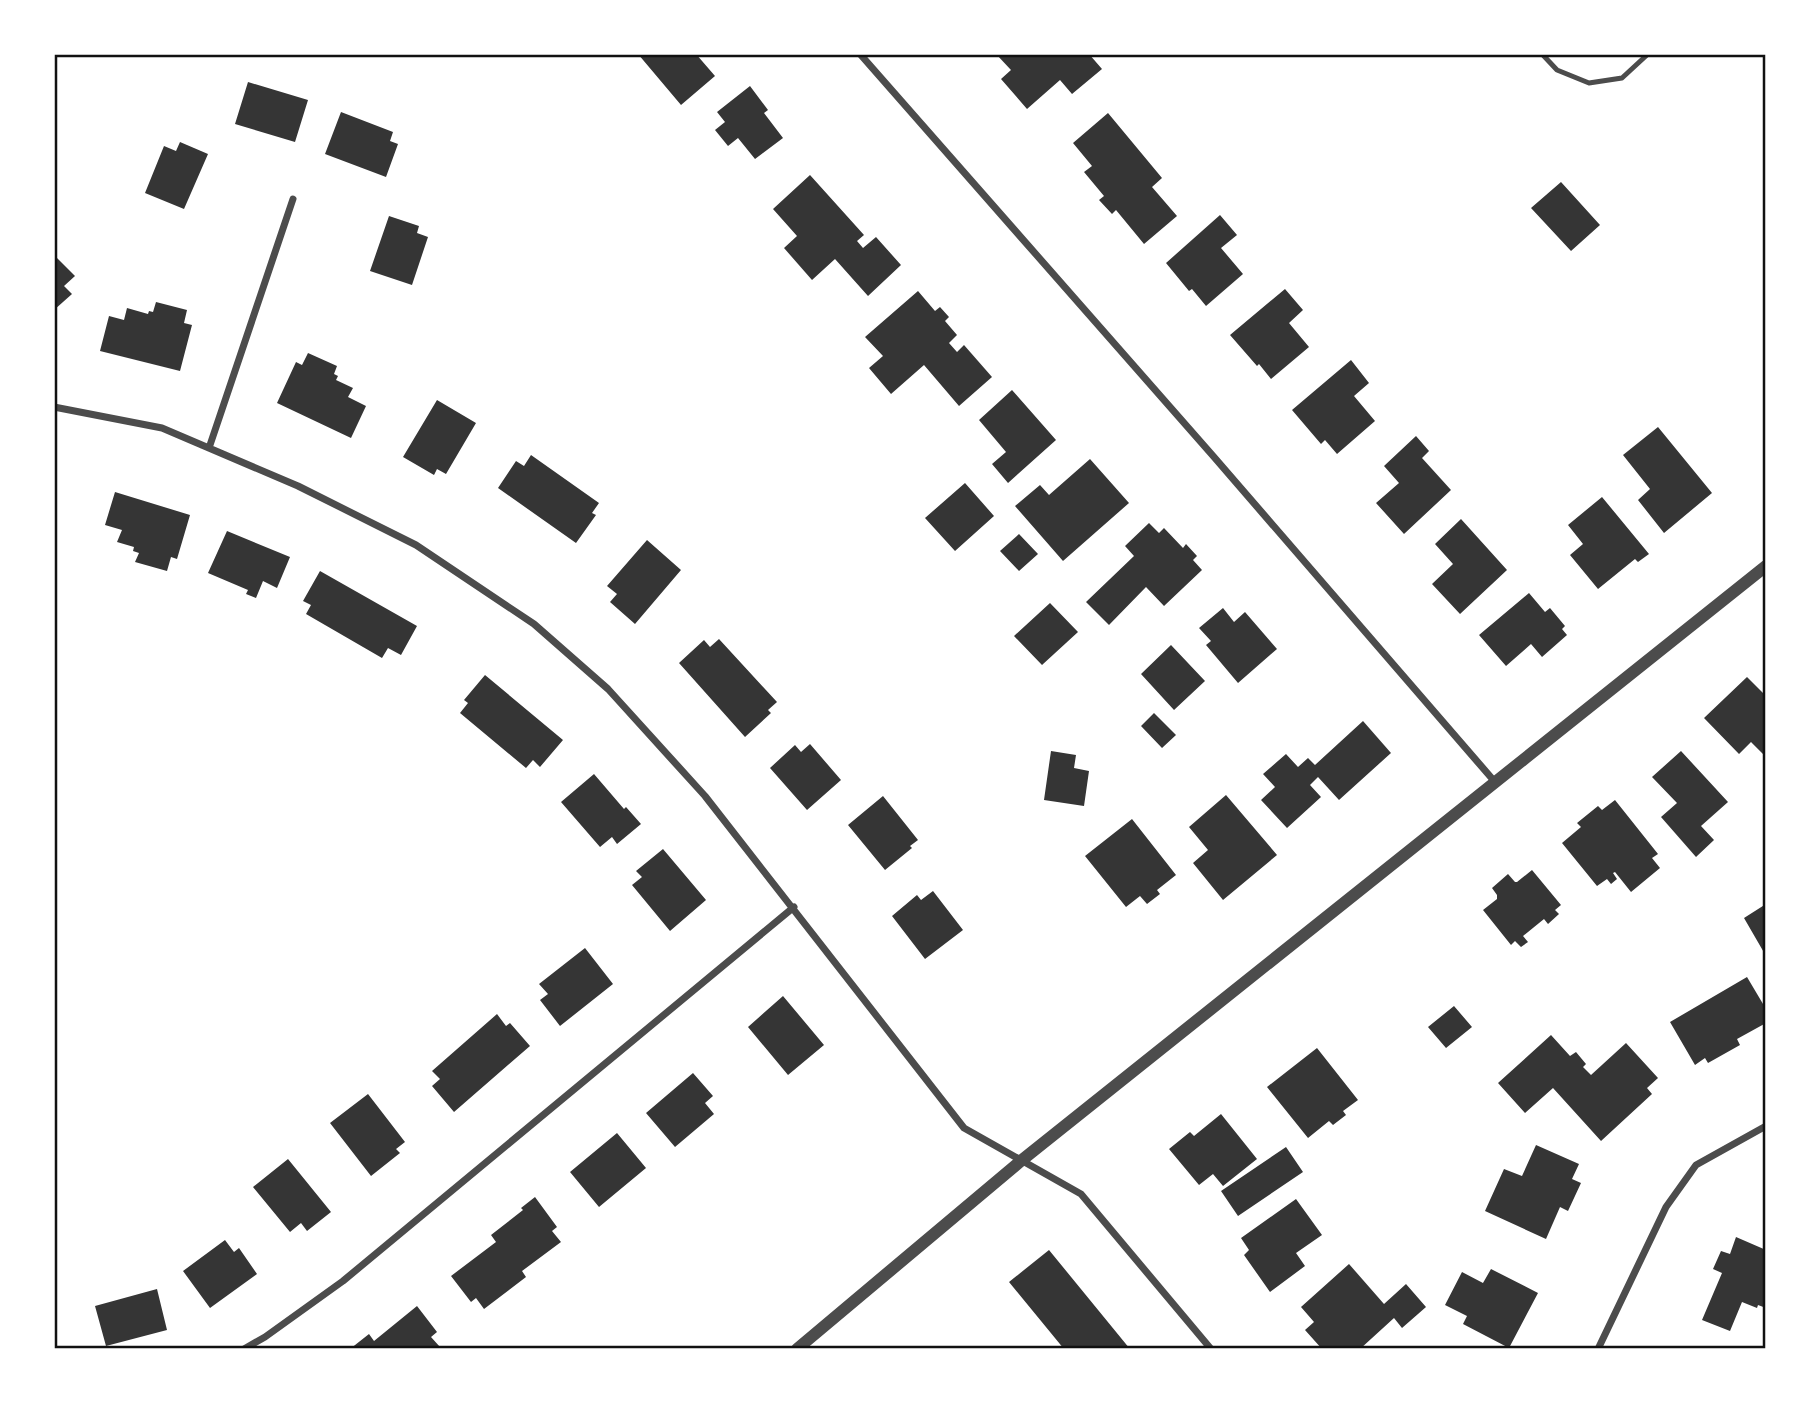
<svg xmlns="http://www.w3.org/2000/svg" width="1820" height="1403" viewBox="0 0 1820 1403" font-family="'Alegreya Sans',sans-serif">
<rect width="100%" height="100%" fill="#fff"/>
<!-- building -->
<path fill="#353535" d="M638 54H696L715 76 681 105Z
M996 54H1089L1102 69 1072 94 1060 80 1027 109 1001 79 1011 70Z
M248 82 308 100 295 142 235 124Z
M750 86 768 110 764 113 783 138 755 159 738 138 728 146 715 130 725 122 717 112Z
M341 112 393 132 390 141 398 144 386 177 325 154Z
M1108 113 1162 178 1152 187 1177 216 1144 244 1116 210 1112 214 1099 200 1104 196 1084 172 1092 166 1073 143Z
M180 142 208 154 184 209 145 193 164 146 176 151Z
M810 175 864 235 857 241 863 248 876 237 901 265 868 296 835 259 812 280 784 248 797 236 773 209Z
M1561 182 1600 225 1571 251 1531 208Z
M1220 215 1237 235 1221 248 1243 274 1206 306 1192 289 1189 291 1166 263Z
M389 216 419 226 417 233 428 237 412 285 370 271Z
M56 257 75 276 64 286 72 294 54 310V259Z
M1285 289 1303 310 1289 323 1309 347 1271 379 1259 364 1257 366 1230 335Z
M918 291 935 311 940 307 949 317 945 321 957 335 949 343 957 352 964 345 992 377 959 406 924 365 891 394 869 368 883 356 865 337Z
M156 302 187 310 184 323 192 325 180 371 100 351 109 316 124 320 127 308 148 314 149 311 153 312Z
M308 353 337 366 334 374 338 376 336 380 353 388 348 397 366 406 351 438 277 403 296 362 302 365Z
M1351 360 1369 383 1354 396 1375 421 1337 454 1325 440 1321 444 1292 410Z
M1012 390 1056 440 1008 483 992 464 1006 452 979 420Z
M437 400 476 423 446 474 437 469 434 475 403 457Z
M1658 427 1712 493 1664 533 1638 500 1650 489 1623 455Z
M1416 436 1429 451 1422 458 1451 490 1404 534 1376 503 1399 483 1384 466Z
M531 455 599 503 592 513 596 515 576 543 498 488 516 461 524 466Z
M1090 459 1129 503 1063 561 1015 506 1040 485 1049 495Z
M965 483 994 516 955 551 925 518Z
M115 492 190 515 177 559 171 557 167 571 135 562 139 553 133 551 134 547 117 542 122 530 105 525Z
M1602 497 1649 554 1638 562 1635 559 1598 589 1570 555 1583 544 1568 525Z
M1461 519 1507 570 1460 614 1432 584 1453 564 1435 544Z
M1149 523 1159 533 1164 528 1183 548 1186 544 1197 556 1193 560 1202 570 1164 606 1146 587 1109 625 1086 602 1134 556 1125 546Z
M227 531 290 557 277 588 263 581 256 598 246 594 248 590 208 573Z
M1019 534 1038 554 1019 571 1000 551Z
M647 540 681 570 635 624 610 602 617 594 607 586Z
M320 571 417 626 401 655 388 648 382 658 306 614 311 605 303 601Z
M1529 593 1545 612 1550 608 1565 626 1562 629 1567 635 1542 657 1531 644 1506 666 1479 635Z
M1050 603 1078 632 1042 665 1014 636Z
M1223 608 1234 622 1245 612 1277 649 1238 683 1206 645 1211 641 1199 628Z
M719 639 777 702 768 710 771 713 745 737 679 663 704 640 710 647Z
M1171 645 1205 681 1174 710 1141 674Z
M485 675 563 740 540 767 533 760 526 768 460 713 468 703 464 700Z
M1747 677 1766 696V757L1751 742 1739 754 1704 718Z
M1154 713 1176 735 1162 748 1141 726Z
M1363 721 1391 753 1339 800 1318 777 1310 785 1321 797 1287 828 1261 800 1275 787 1263 774 1286 754 1298 767 1308 758 1315 765Z
M810 744 841 780 807 810 770 768 795 745 801 752Z
M1051 751 1076 755 1074 768 1089 771 1084 806 1044 800Z
M1681 751 1728 802 1701 826 1714 840 1696 857 1661 817 1677 803 1652 777Z
M594 774 624 809 626 807 641 824 617 844 612 837 600 847 561 802Z
M1226 795 1277 855 1223 900 1193 863 1208 850 1189 827Z
M883 796 918 840 910 846 912 848 885 870 848 825Z
M1615 800 1658 854 1652 858 1660 868 1631 892 1615 872 1613 873 1617 879 1611 884 1607 879 1597 886 1562 843 1581 827 1577 823 1598 806 1602 810Z
M1132 819 1176 875 1157 890 1160 894 1147 904 1140 896 1126 907 1085 856Z
M663 849 706 900 670 931 632 885 642 877 636 871Z
M1532 870 1561 905 1555 910 1559 914 1548 924 1544 919 1523 936 1528 942 1521 947 1515 941 1511 945 1483 910 1497 899V895L1492 888 1508 874 1515 882H1517Z
M933 891 963 930 925 959 892 916 917 895 921 900Z
M1766 904V956L1744 918Z
M585 948 613 984 560 1026 540 1000 548 994 539 984Z
M1747 977 1766 1009V1023L1737 1039 1740 1045 1708 1063 1705 1058 1695 1065 1670 1022Z
M783 996 824 1045 788 1075 748 1027Z
M1454 1006 1472 1027 1446 1048 1428 1027Z
M497 1014 506 1026 510 1023 530 1046 454 1112 432 1086 440 1079 432 1071Z
M1551 1035 1570 1056 1576 1052 1586 1064 1583 1067 1591 1075 1626 1043 1658 1078 1647 1088 1652 1094 1601 1141 1553 1088 1525 1113 1498 1083Z
M1317 1048 1358 1100 1343 1111 1346 1115 1333 1125 1329 1121 1308 1138 1267 1087Z
M693 1073 713 1096 705 1103 714 1114 675 1147 646 1113Z
M368 1094 405 1142 396 1149 400 1153 371 1176 330 1123Z
M1221 1114 1257 1159 1223 1186 1213 1174 1199 1185 1169 1149 1190 1132 1194 1136Z
M617 1133 646 1168 599 1207 570 1172Z
M1536 1145 1579 1164 1572 1179 1581 1183 1568 1211 1560 1207 1546 1239 1485 1211 1504 1169 1522 1176Z
M1286 1147 1303 1172 1238 1216 1221 1191Z
M288 1159 331 1212 307 1231 301 1223 290 1232 253 1187Z
M535 1197 557 1227 552 1231 561 1242 522 1271 526 1277 484 1309 476 1298 471 1302 451 1276 496 1242 491 1235 523 1210 521 1208Z
M1296 1199 1322 1235 1296 1253 1305 1266 1270 1292 1244 1255 1249 1250 1241 1238Z
M1736 1237 1766 1250V1308L1758 1305 1757 1308 1742 1302 1730 1331 1702 1320 1722 1273 1713 1269 1721 1251 1730 1254Z
M225 1240 234 1252 239 1248 257 1274 210 1308 183 1271Z
M1049 1250 1130 1349H1064L1009 1282Z
M1349 1264 1384 1304 1406 1284 1426 1307 1402 1328 1394 1318 1360 1349H1335L1333 1346 1322 1349 1305 1330 1314 1322 1301 1307Z
M1491 1269 1538 1293 1509 1348 1463 1324 1467 1316 1445 1305 1462 1272 1483 1283Z
M157 1289 167 1330 106 1346 95 1306Z
M417 1306 437 1332 431 1337 440 1347 438 1349H350L369 1334 374 1341Z"/>
<g fill="none" stroke-linecap="round" stroke-linejoin="round">
<!-- service -->
<path stroke="#4c4c4c" stroke-width="5" d="M1542 54 1557 70 1589 83 1622 78 1648 54"/>
<!-- minor -->
<path stroke="#4c4c4c" stroke-width="7" d="M860 54 1214 457 1495 782
M54 407 162 428 298 486 416 545 534 624 608 689 705 796 964 1128 1081 1194 1211 1349
M209 448 293 199
M244 1349 265 1337 343 1281 794 907
M1598 1349 1666 1207 1696 1165 1766 1126"/>
<!-- tertiary -->
<path stroke="#4c4c4c" stroke-width="12" d="M797 1349 1022 1160 1766 566"/>
</g>
<!-- border -->
<rect width="1820" height="1403" fill="none" stroke="#ffffff" stroke-width="112"/>
<rect x="56" y="56" width="1708" height="1291" fill="none" stroke="#111" stroke-width="2.5"/>
</svg>
